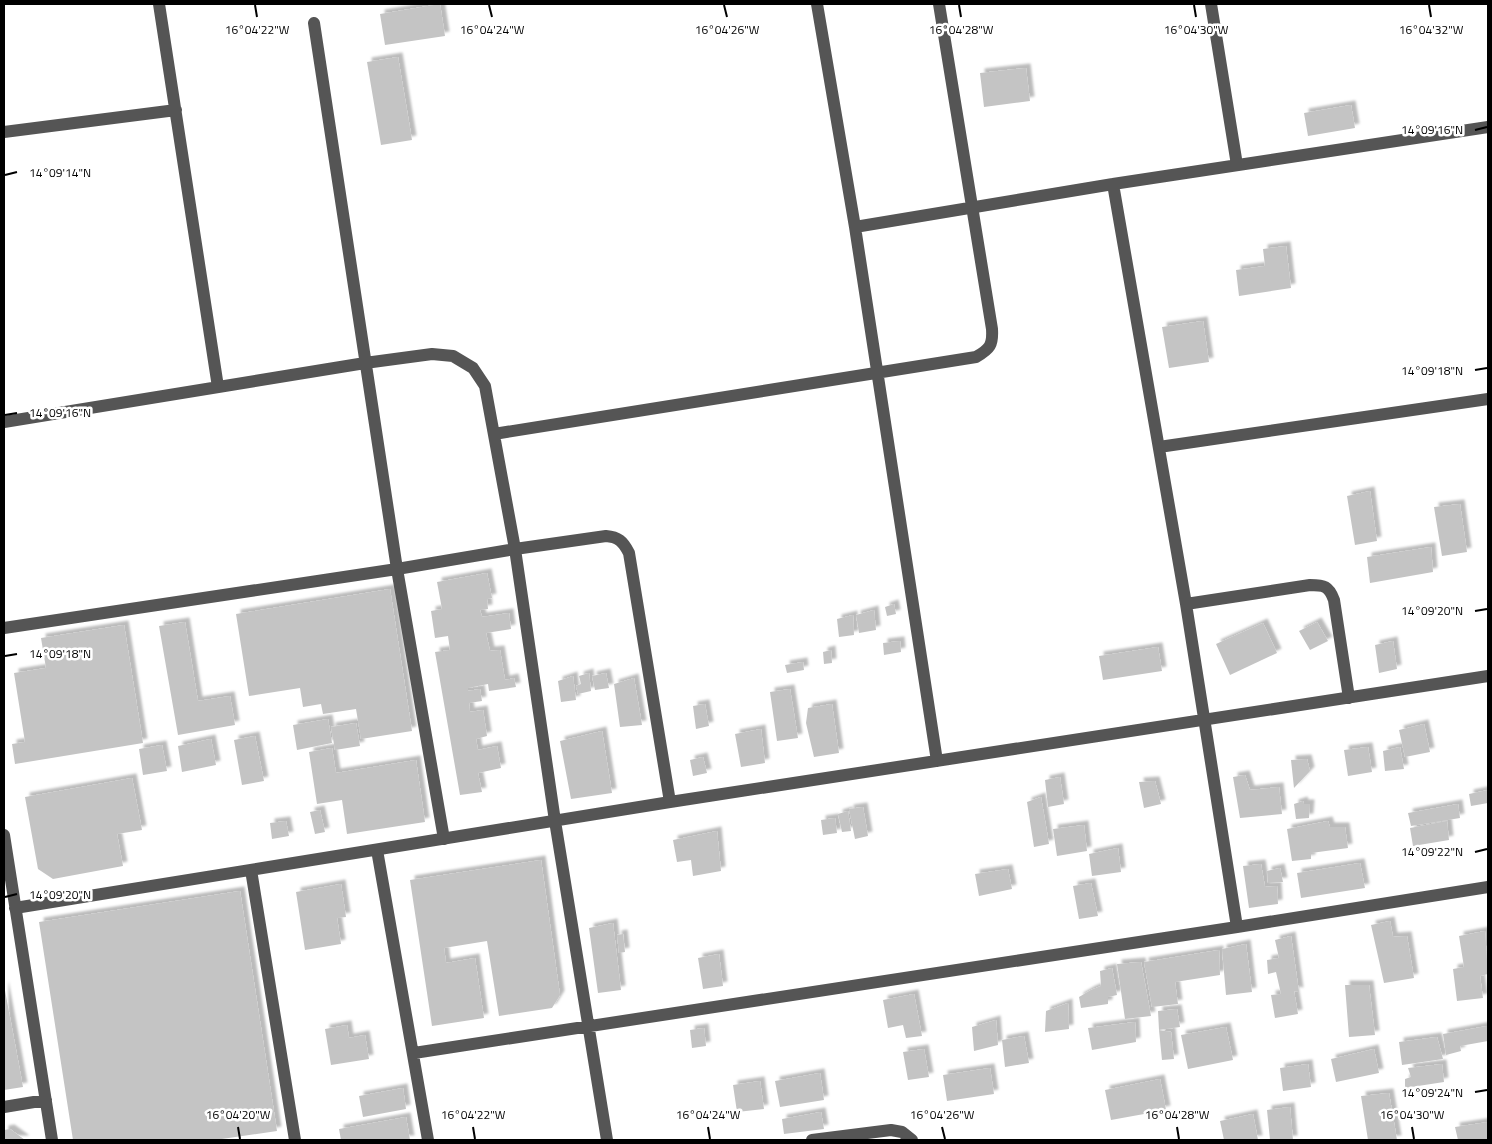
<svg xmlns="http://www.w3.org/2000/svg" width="1492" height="1144" viewBox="0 0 1492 1144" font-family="'Titillium Web',sans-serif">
<defs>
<filter id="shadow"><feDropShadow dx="4.5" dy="-4.5" stdDeviation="1" flood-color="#0004"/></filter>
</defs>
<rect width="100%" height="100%" fill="#fff"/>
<!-- building -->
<path fill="#c4c4c4" filter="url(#shadow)" d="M440 4 445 36 385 45 380 14Z
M398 57 412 140 381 145 367 62Z
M1026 68 1030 101 984 107 980 73Z
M1351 105 1355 128 1308 136 1304 113Z
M1286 246 1291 288 1239 296 1236 270 1265 266 1263 249Z
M1203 321 1209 362 1169 368 1162 327Z
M1370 491 1377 541 1355 545 1347 496Z
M1460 504 1467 552 1442 556 1434 507Z
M1431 547 1433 572 1370 583 1367 557Z
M487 573 492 598 487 599 488 609 480 610 482 617 509 613 511 629 486 633 490 651 500 650 505 680 514 678 516 687 489 691 488 684 468 688V691L480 689 482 701 469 703 470 712 483 710 487 736 476 739 478 750 497 746 501 768 478 773 482 792 460 795 435 652 450 650 448 636 435 638 431 611 442 609 437 582Z
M390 589 412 731 361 739 356 709 323 714 321 704 303 707 300 688 249 696 236 614Z
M894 604 896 614 887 616 885 607Z
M874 610 876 630 859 633 856 615Z
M853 615 854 635 839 637 837 619Z
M185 622 198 701 230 696 235 725 178 735 159 626Z
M1317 622 1328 641 1310 650 1299 631Z
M1263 623 1277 653 1230 675 1216 644Z
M124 625 143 743 15 764 12 744 25 742 14 673 46 668 41 638Z
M900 641 901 652 884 655 883 643Z
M1393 641 1397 669 1379 673 1375 645Z
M1158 647 1162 671 1103 680 1099 656Z
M831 650 832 663 824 664 823 652Z
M803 662 804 670 787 673 785 665Z
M589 673 591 691 578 694 576 686 581 684 579 676Z
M606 673 609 688 595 690 592 676Z
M573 676 576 700 561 702 558 681Z
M634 678 642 725 620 727 614 684Z
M790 689 798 738 777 741 770 692Z
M705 704 709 726 696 729 693 706Z
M832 704 839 753 814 757 806 723 808 708Z
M328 719 332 743 297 750 293 725Z
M356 723 360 746 335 750 331 727Z
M1424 724 1430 752 1405 757 1399 730Z
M761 729 765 763 741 767 735 734Z
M602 731 612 793 571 799 560 741Z
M255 736 264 781 242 785 234 740Z
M211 739 216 765 182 772 178 746Z
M162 745 167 771 143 775 139 749Z
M1368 747 1372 772 1348 776 1344 750Z
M1400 747 1404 769 1385 771 1383 751Z
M332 748 336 773 416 760 425 822 347 834 342 800 317 804 309 752Z
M703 757 707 773 693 776 690 760Z
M1307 759 1310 771 1294 788 1291 760Z
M1245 775 1250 790 1279 787 1282 814 1240 818 1233 777Z
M1060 777 1064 804 1048 807 1045 780Z
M132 778 142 830 117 834 123 866 53 879 38 869 25 797Z
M1155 781 1161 804 1144 808 1139 782Z
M1488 790V803L1471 806 1469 794Z
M1041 797 1049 844 1034 847 1027 802Z
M1303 801 1304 804H1310L1309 818 1296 819 1294 804Z
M1458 804 1460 818 1411 826 1408 813Z
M863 807 868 836 855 839 849 809Z
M320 810 325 832 315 834 310 812Z
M848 811 851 831 842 832 838 814Z
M835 818 837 833 823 835 821 820Z
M286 821 289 836 272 839 270 823Z
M1328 821 1330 827H1345L1348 848 1311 853V859L1292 861 1287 829Z
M1447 821 1449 840 1413 846 1410 828Z
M1084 825 1087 851 1057 856 1053 829Z
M717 831 721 871 693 876 691 860 677 862 673 840Z
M1118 848 1121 872 1092 876 1089 854Z
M541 860 560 995 552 1008 499 1016 487 941 444 948 446 963 475 958 484 1018 432 1026 410 880Z
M1360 863 1365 888 1301 898 1297 873Z
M1261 864 1265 887 1277 886 1278 904 1249 908 1243 866Z
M1280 868 1283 882 1268 883 1267 871Z
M1008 869 1012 889 979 896 975 874Z
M1091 883 1098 916 1079 919 1073 886Z
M341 884 346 917 337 918 341 944 305 950 296 892Z
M240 891 277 1131 215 1140H73L39 922Z
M1390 921 1393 937 1407 936 1414 978 1384 983 1371 925Z
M613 923 621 990 598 993 589 928Z
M1485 931 1488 974 1480 976 1483 998 1457 1001 1453 969 1464 967 1459 936Z
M623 934 625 952 619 953 617 935Z
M1291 936 1299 992 1294 991 1298 1014 1275 1018 1271 995 1281 994 1276 972 1268 974 1267 960 1279 958 1275 940Z
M1246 944 1252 992 1226 995 1222 949Z
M1219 950 1220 975 1175 982 1178 1004 1152 1007 1144 962Z
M719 954 723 986 703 989 698 958Z
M1141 962 1151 1016 1125 1019 1117 964Z
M1112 968 1117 995 1108 997V1004L1081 1008 1079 997 1091 990 1101 986 1100 971Z
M4 985 23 1087 4 1090Z
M1345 985H1369L1375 1035 1349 1037Z
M914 994 922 1036 906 1038 903 1025 888 1028 883 1000Z
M1068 1003 1069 1029 1045 1032 1046 1011Z
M1177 1009 1180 1027 1159 1030 1158 1011Z
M996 1020 998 1045 974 1051 972 1027Z
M1135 1022 1136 1042 1092 1050 1088 1028Z
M347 1025 349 1038 365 1035 369 1059 331 1065 325 1029Z
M1487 1026 1488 1041 1460 1046 1461 1051 1446 1055 1443 1034Z
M1226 1027 1233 1060 1188 1069 1181 1035Z
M704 1028 706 1046 692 1048 690 1030Z
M1159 1030 1171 1032 1174 1059 1162 1060Z
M1024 1036 1029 1063 1005 1067 1002 1040Z
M1437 1037 1443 1059 1402 1065 1399 1042Z
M924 1049 929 1077 908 1080 903 1052Z
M1374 1049 1379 1073 1336 1082 1331 1059Z
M1308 1064 1311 1087 1283 1091 1280 1068Z
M1442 1064 1444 1082 1405 1088V1079L1411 1077 1408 1068Z
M990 1068 994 1094 947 1101 943 1075Z
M820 1073 824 1100 780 1107 775 1081Z
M1160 1079 1166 1110 1111 1120 1105 1090Z
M760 1081 764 1109 737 1112 733 1085Z
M403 1088 406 1109 363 1117 359 1096Z
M1389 1093 1397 1140H1368L1361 1096Z
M1290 1107 1293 1140H1270L1267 1110Z
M821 1112 824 1129 784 1134 782 1119Z
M1253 1114 1258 1140H1224L1220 1121Z
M406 1117 410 1140H341L339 1129Z
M1488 1122V1140H1458L1455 1127Z
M10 1129 25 1140H4V1130Z"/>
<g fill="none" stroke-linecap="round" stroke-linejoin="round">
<!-- minor -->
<path stroke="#555" stroke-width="12" d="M159 4 218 387
M817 4 855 227 937 761
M1211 4 1237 165
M314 23 397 569 444 839
M4 132 176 110
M1113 184 1186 604 1237 927
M855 227 1113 184 1488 127
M4 422 365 363 432 354 453 356 473 368 485 386 515 549 555 821 607 1140
M494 434 976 357C990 349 993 345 992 329L939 4
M1159 447 1488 399
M1186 604 1310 585C1324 585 1329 586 1334 600L1349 698
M4 628 397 569 515 549 606 536C618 537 623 541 629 553L670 802
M4 835 52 1140
M377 850 428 1140
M251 870 295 1140
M15 908 670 802 1488 676
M414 1053 1237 927 1488 887
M4 1107 46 1100
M812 1140 891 1130 902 1132 912 1140"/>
</g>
<!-- ticks -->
<path fill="none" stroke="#000" stroke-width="2" d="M255 5 257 17M489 5 492 17M724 5 727 17M959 5 961 17M1194 5 1196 17M1429 5 1431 17M1475 130 1487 127M5 175 17 172M1475 370 1487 368M5 415 17 413M1475 611 1487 609M5 656 17 654M1475 852 1487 849M5 897 17 894M1475 1092 1487 1090M238 1127 240 1139M473 1127 475 1139M708 1127 710 1139M942 1127 945 1139M1177 1127 1179 1139M1412 1127 1414 1139"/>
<g font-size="12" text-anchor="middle" fill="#000" stroke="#fff" stroke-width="5" stroke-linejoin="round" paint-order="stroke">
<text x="257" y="34">16°04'22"W</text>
<text x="492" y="34">16°04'24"W</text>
<text x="727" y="34">16°04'26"W</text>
<text x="961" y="34">16°04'28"W</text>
<text x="1196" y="34">16°04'30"W</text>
<text x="1431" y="34">16°04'32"W</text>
<text x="1432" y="134">14°09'16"N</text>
<text x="60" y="177">14°09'14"N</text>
<text x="1432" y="375">14°09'18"N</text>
<text x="60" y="417">14°09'16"N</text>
<text x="1432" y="615">14°09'20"N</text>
<text x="60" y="658">14°09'18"N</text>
<text x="1432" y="856">14°09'22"N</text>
<text x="60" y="899">14°09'20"N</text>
<text x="1432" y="1097">14°09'24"N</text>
<text x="238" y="1119">16°04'20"W</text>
<text x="473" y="1119">16°04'22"W</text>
<text x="708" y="1119">16°04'24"W</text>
<text x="942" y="1119">16°04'26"W</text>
<text x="1177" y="1119">16°04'28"W</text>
<text x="1412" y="1119">16°04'30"W</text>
</g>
<!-- border -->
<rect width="1492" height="1144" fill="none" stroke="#000000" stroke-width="10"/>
</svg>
